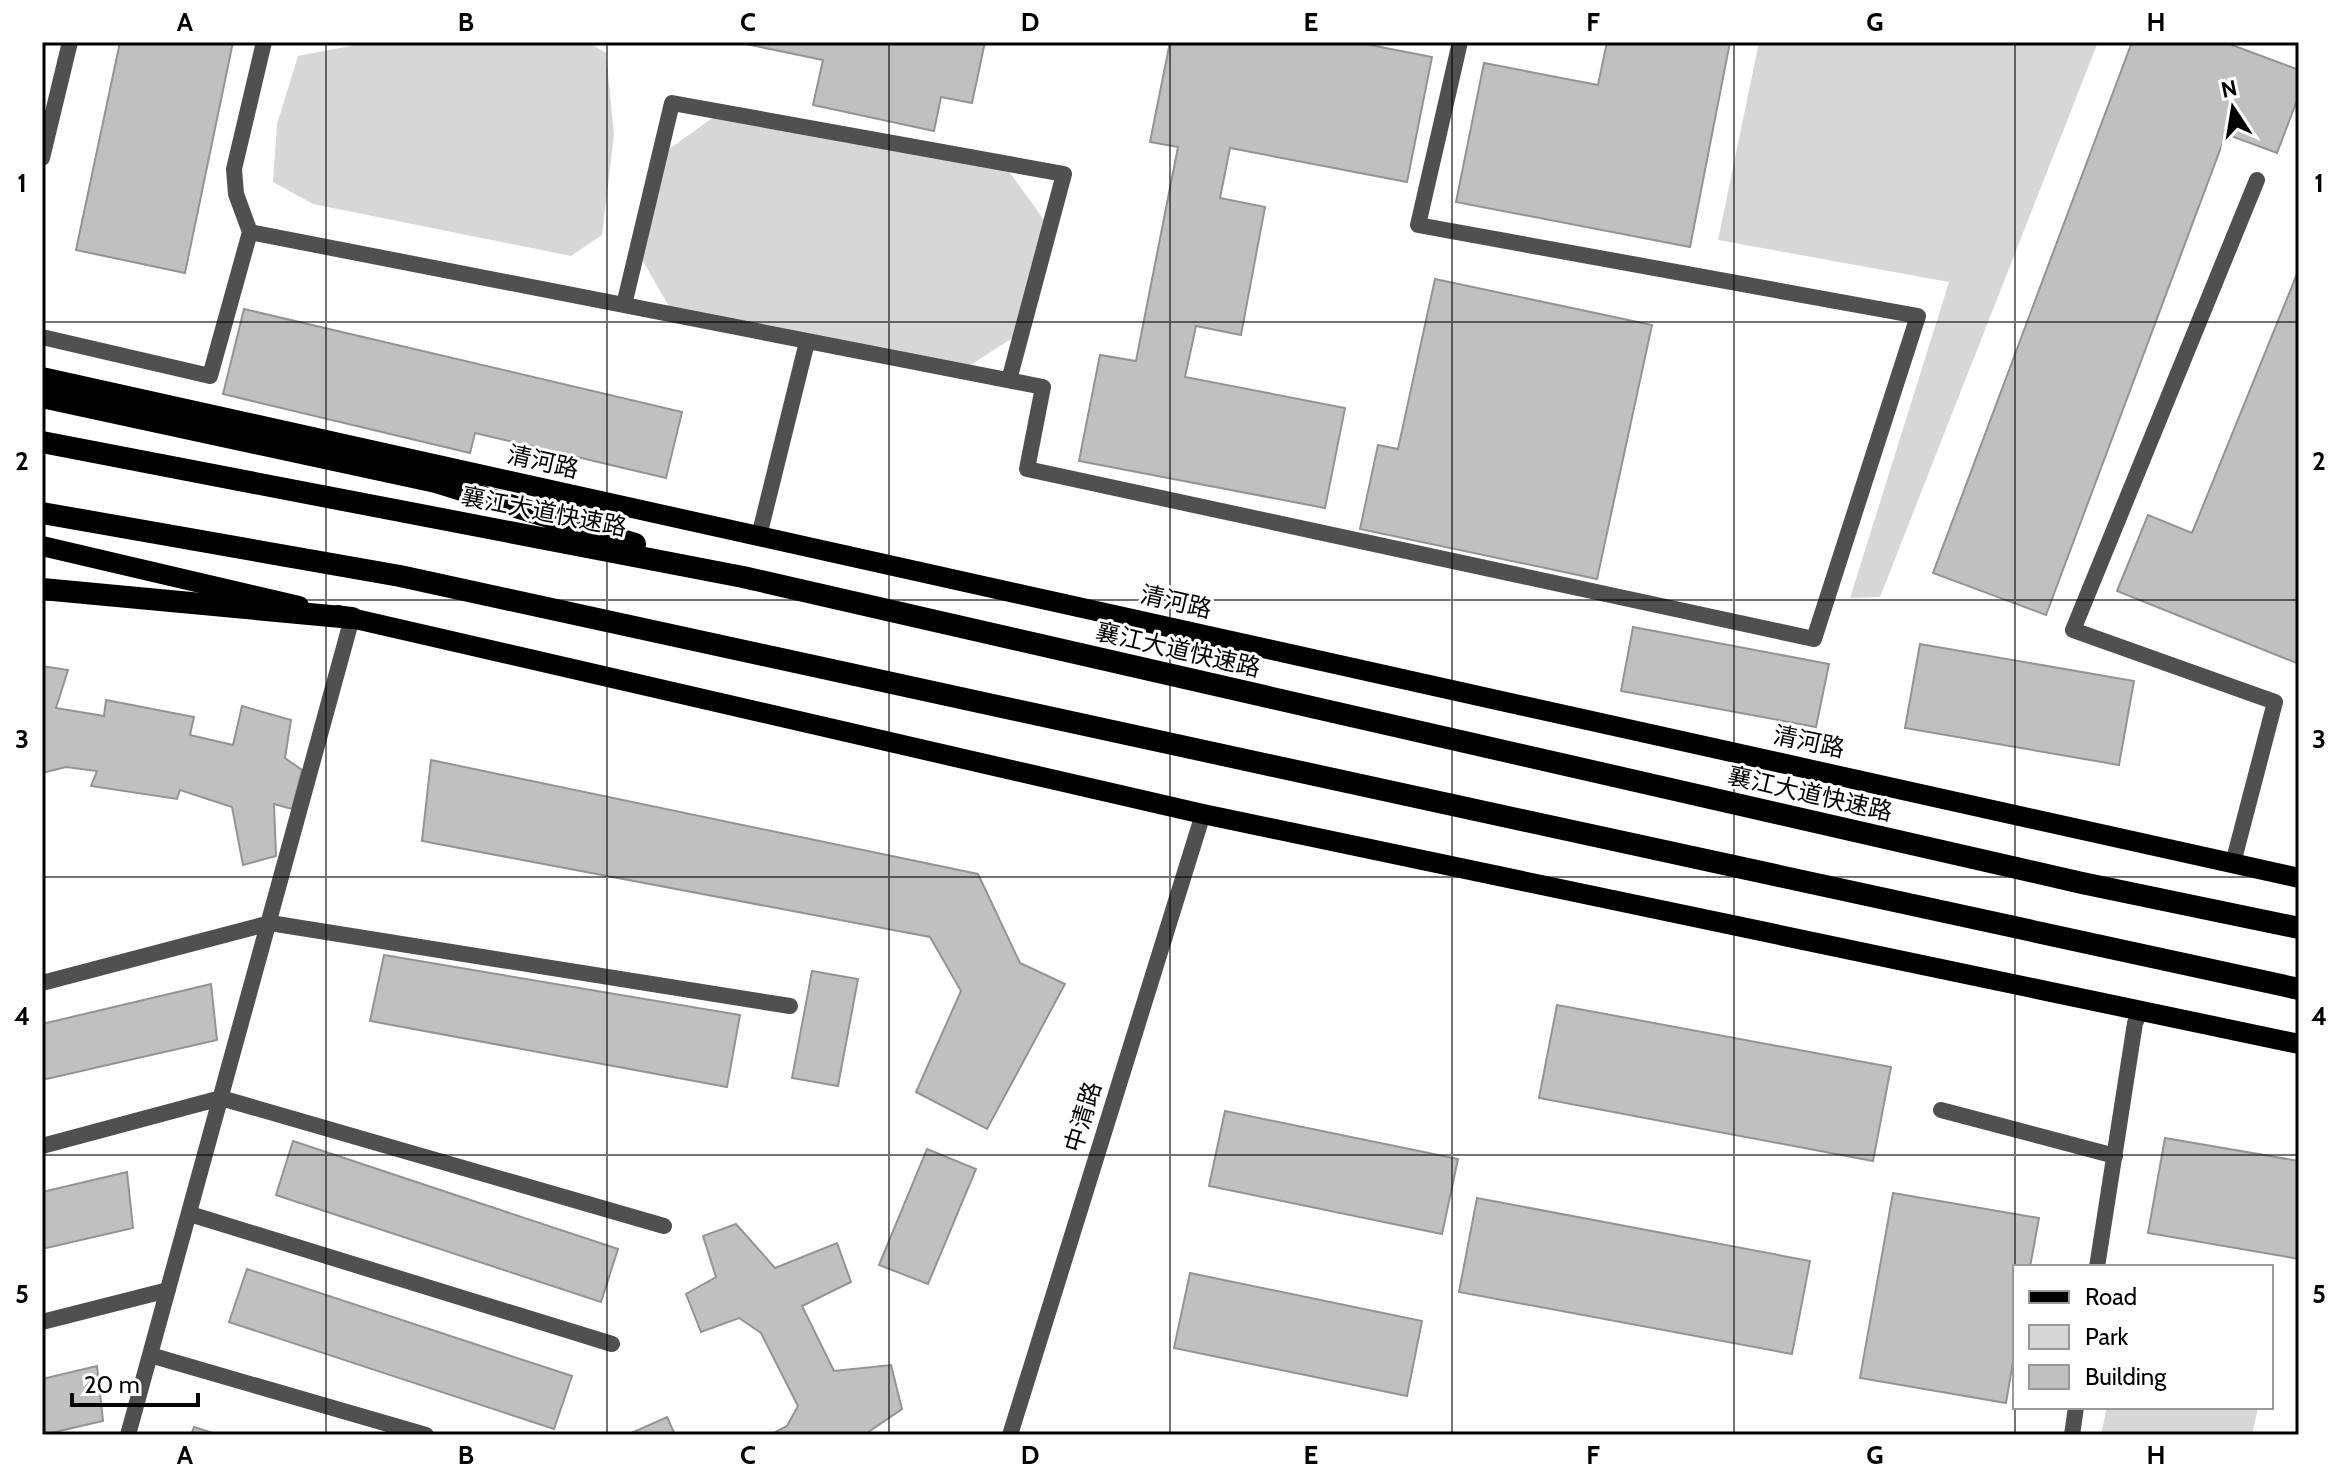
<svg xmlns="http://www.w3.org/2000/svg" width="2341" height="1477" viewBox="0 0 2341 1477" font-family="Cabin,'Noto Sans SC',sans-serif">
<rect width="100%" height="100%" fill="#fff"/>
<!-- green -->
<path fill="#d7d7d7" d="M371 42H588L606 53 614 135 602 235 571 256 313 204 273 182 277 124 298 56Z
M1759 42H2098L1880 597 1850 598 1949 282 1718 240Z
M721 112 1002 162 1050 228 1022 332 961 371 674 315 637 251 659 156Z
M2107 1407H2258L2252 1435H2101Z"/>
<!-- building -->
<path fill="#c0c0c0" stroke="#949494" stroke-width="2" d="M120 42H233L185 273 76 250Z
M736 42H985L972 103 941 97 934 131 813 105 823 60Z
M1170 42H1355L1432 57 1407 182 1230 148 1220 198 1265 207 1241 335 1196 326 1185 377 1345 408 1325 508 1079 461 1100 355 1136 361 1178 147 1150 142Z
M1607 42H1730L1690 247 1456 202 1484 63 1598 85Z
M2132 42H2224L2299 70V95L2277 153 2226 134 2046 615 1933 573Z
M2299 269V664L2117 591 2148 515 2192 533Z
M1435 279 1652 325 1597 579 1360 529 1378 445 1398 449Z
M244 309 682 412 666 478 475 433 470 453 223 394Z
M1633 627 1829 664 1816 727 1621 691Z
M1920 644 2134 681 2119 765 1905 728Z
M42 666 68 670 56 708 104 716 106 700 194 717 190 735 233 745 242 706 291 720 285 758 302 770 292 809 274 804 276 856 243 865 232 807 180 790 177 799 91 786 97 771 66 767 42 773Z
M431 760 978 874 1020 963 1065 984 987 1129 916 1092 961 991 930 937 422 841Z
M384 955 740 1015 727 1087 370 1021Z
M812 971 858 979 838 1086 792 1078Z
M211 984 217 1040 42 1080V1024Z
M1557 1005 1891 1067 1873 1161 1539 1098Z
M1225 1111 1458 1159 1442 1234 1209 1186Z
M2165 1138 2299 1161V1259L2148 1233Z
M293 1141 618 1249 601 1302 276 1195Z
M927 1149 976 1169 928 1284 879 1265Z
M127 1172 133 1228 42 1249V1192Z
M1893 1193 2039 1218 2030 1267H2015V1350L2006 1403 1860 1378Z
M1477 1198 1810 1261 1792 1354 1459 1292Z
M736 1224 775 1268 837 1243 851 1282 802 1306 834 1371 891 1365 902 1409 864 1435H770L787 1426 798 1406 761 1333 739 1318 701 1332 686 1294 716 1277 703 1236Z
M247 1269 572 1376 554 1429 229 1322Z
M1190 1273 1422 1321 1407 1396 1174 1348Z
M97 1366 103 1421 42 1435V1379Z
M667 1417 675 1435H627Z
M194 1427 219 1435H191Z"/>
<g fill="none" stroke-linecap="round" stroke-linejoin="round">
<!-- service -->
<path stroke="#505050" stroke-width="16" d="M42 158 70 42
M250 232 236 194 234 169 264 42
M624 305 672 103 1064 174 1009 380
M42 337 210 376 250 232 1043 387 1027 469 1814 639 1918 316 1418 225 1460 42
M759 536 807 342
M2233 863 2275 702 2073 630 2257 180
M42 983 270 923 790 1006
M1941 1110 2115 1156
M42 1146 221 1098 664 1226
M190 1214 612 1344
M2097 1267 2135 1023 2141 1011
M42 1322 168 1290
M150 1355 426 1435
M128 1435 352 618
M2072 1435 2076 1407"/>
<!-- minor -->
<path stroke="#505050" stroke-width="16" d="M1010 1435 1203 814"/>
<!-- primary -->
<path stroke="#000" stroke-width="20" d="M42 377 2299 878
M42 546 299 606
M338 615 1203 814 2299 1044"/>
<!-- trunk -->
<path stroke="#000" stroke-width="22" d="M42 397 436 482 635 544
M42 442 743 577 2082 883 2299 928
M42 513 400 576 2299 989
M42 589 352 618"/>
</g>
<!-- grid -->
<path fill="none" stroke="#000" stroke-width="2" stroke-opacity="0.55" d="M326 42V1435M607 42V1435M889 42V1435M1170 42V1435M1452 42V1435M1734 42V1435M2015 42V1267M42 322H2299M42 600H2299M42 877H2299M42 1155H2299M2015 1407V1435"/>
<g text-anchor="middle" stroke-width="6" stroke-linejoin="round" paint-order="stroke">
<!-- street labels -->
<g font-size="24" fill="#000" stroke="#fff">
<text transform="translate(543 462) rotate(13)" y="8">清河路</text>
<text transform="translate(544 512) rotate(11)" y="8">襄江大道快速路</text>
<text transform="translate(1176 602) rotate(13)" y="8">清河路</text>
<text transform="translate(1178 650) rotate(13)" y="8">襄江大道快速路</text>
<text transform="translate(1809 742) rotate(12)" y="8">清河路</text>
<text transform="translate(1810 794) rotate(13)" y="8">襄江大道快速路</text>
<text transform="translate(1083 1117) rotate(-73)" y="8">中清路</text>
</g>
</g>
<!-- border -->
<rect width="2341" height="1477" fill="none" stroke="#ffffff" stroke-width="88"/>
<!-- legend -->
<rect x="2013" y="1265" width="260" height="144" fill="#ffffff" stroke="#999999" stroke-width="2"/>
<rect x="2029" y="1291" width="40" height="12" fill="#000000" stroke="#999999" stroke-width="2"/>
<text x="2085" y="1305" font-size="24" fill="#000000">Road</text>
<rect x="2029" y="1325" width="40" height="24" fill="#d7d7d7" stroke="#999999" stroke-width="2"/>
<text x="2085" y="1345" font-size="24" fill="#000000">Park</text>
<rect x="2029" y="1365" width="40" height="24" fill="#c0c0c0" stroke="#999999" stroke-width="2"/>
<text x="2085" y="1385" font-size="24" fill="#000000">Building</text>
<!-- north arrow -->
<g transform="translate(2233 108) rotate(348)" stroke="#ffffff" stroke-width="6" paint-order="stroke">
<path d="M0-6L14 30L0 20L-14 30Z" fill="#000000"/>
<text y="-12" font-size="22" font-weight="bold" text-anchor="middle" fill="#000000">N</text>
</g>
<!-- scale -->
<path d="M72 1393v12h126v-12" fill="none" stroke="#000000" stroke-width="4"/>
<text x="84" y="1393" font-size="24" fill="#000000" stroke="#ffffff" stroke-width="6" paint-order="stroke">20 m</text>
<rect x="44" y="44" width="2253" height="1389" fill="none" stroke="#000" stroke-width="3"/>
<g font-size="26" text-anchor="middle" font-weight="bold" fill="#000">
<text x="185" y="31">A</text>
<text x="466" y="31">B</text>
<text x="748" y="31">C</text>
<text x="1030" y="31">D</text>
<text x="1311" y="31">E</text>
<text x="1593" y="31">F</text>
<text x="1875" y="31">G</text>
<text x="2156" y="31">H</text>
<text x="22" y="192">1</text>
<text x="2319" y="192">1</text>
<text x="22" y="470">2</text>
<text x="2319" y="470">2</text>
<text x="22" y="748">3</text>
<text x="2319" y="748">3</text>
<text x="22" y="1025">4</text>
<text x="2319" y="1025">4</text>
<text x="22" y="1303">5</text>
<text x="2319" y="1303">5</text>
<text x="185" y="1464">A</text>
<text x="466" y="1464">B</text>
<text x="748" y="1464">C</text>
<text x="1030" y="1464">D</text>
<text x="1311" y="1464">E</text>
<text x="1593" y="1464">F</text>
<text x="1875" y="1464">G</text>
<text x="2156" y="1464">H</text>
</g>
</svg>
